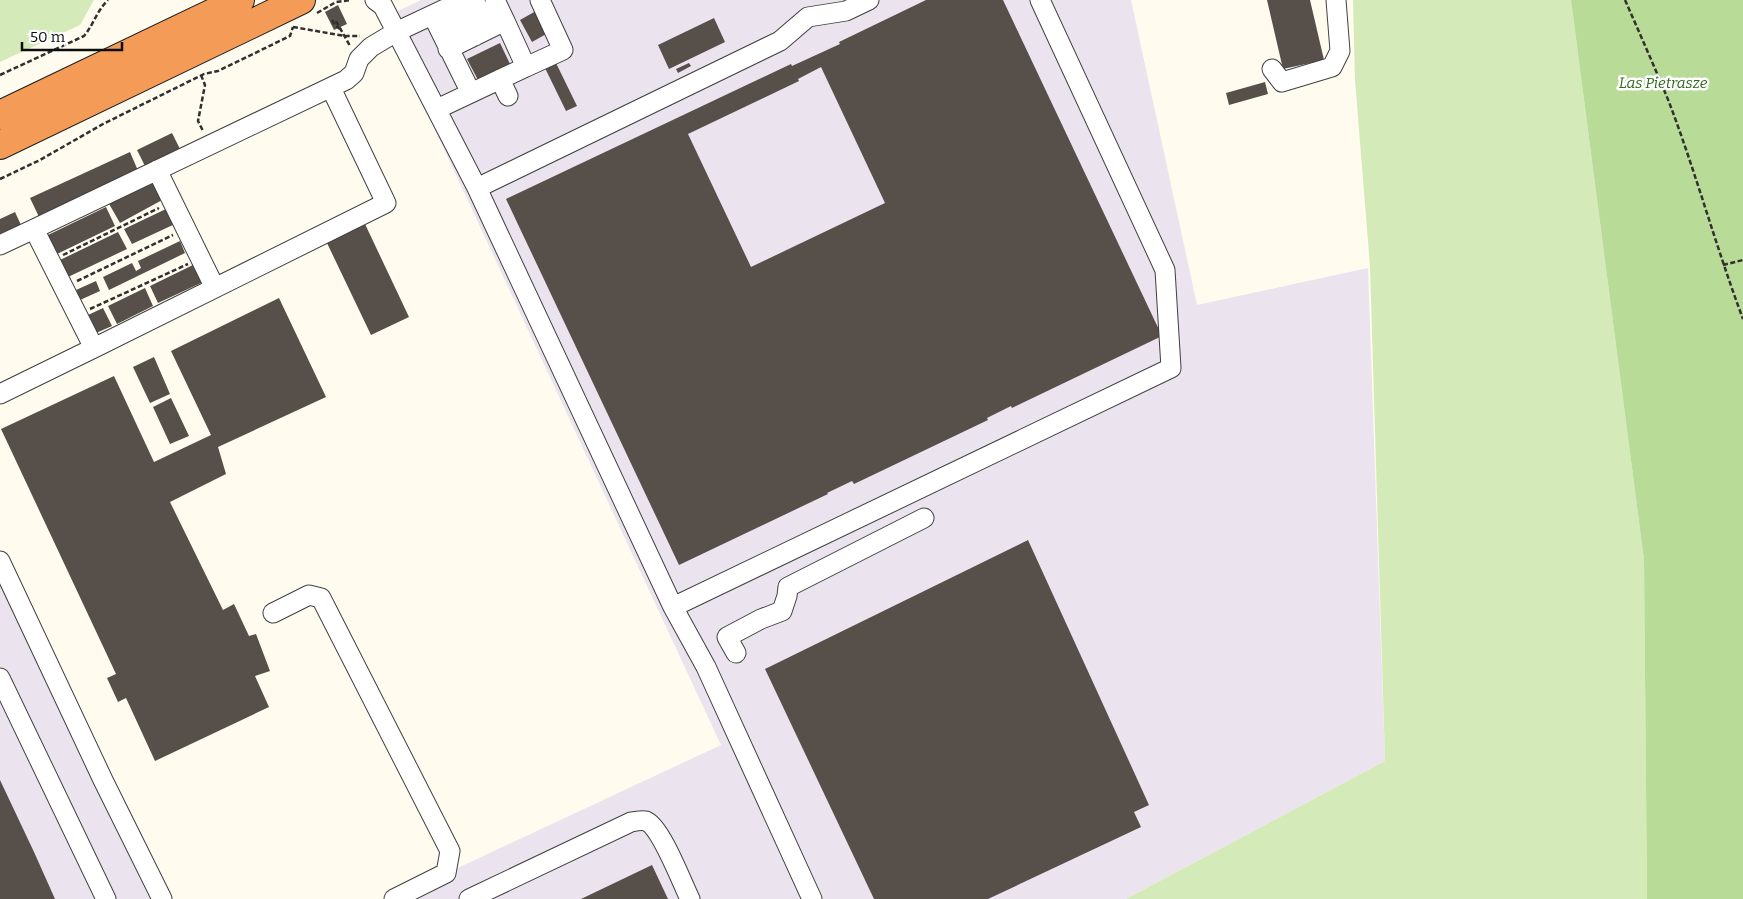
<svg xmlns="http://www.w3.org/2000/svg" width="1743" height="899" viewBox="0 0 1743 899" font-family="Bitter,serif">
<rect width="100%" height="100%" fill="#fffbef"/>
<!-- industrial -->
<path fill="#ebe3ed" d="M421 0H1131L1197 305 1368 268 1385 761 1126 899H391L721 745 383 18Z
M0 560 157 899H0Z"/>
<!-- green -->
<path fill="#d4eab9" d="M0 0H94L80 25 0 62Z
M1353 0H1571L1644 560 1647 899H1126L1385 761 1370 266 1355 80Z"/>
<!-- forest -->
<path fill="#b8db98" d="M1571 0H1743V899H1647L1644 560Z"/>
<!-- building -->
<path fill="#574f4a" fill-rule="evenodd" d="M926 0H1003L1162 336 1012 408 1011 406 987 418 988 420 854 484 852 481 827 493 828 494 679 565 506 199 791 64 792 66 840 44 839 42ZM821 67 885 203 751 267 688 134 799 81 798 79Z
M1267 0H1310L1324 60 1283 69Z
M338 5 347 24 334 30 325 12Z
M536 11 548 33 532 42 520 20Z
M714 18 725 42 669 69 658 45Z
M500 43 510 64 478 80 467 59Z
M556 63 577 106 566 111 545 68Z
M689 63 691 66 678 73 676 69Z
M1265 82 1268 94 1229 105 1226 93Z
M172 133 181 151 146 168 137 150Z
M130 152 139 173 40 219 30 198Z
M154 181 164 199 120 223 108 202 116 197 118 200Z
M106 207 115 226 57 254 48 235Z
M168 208 175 224 132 244 124 229Z
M15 212 21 225 0 234V219Z
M365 224 409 317 371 335 327 243Z
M118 232 127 249 68 277 60 260Z
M180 241 185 253 109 290 103 277 132 263 136 271 141 268 138 261Z
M195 264 203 282 158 303 150 286Z
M96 281 100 291 80 300 76 290Z
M145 288 153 306 117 324 108 306Z
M279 298 326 397 218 447 226 474 170 502 223 610 234 604 249 636 256 634 270 671 255 676 269 707 155 761 126 698 118 702 107 678 116 674 1 429 114 376 154 462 211 435 171 351Z
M103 308 112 326 96 333 88 315Z
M154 357 170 394 150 403 133 367Z
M171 398 189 436 170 444 153 407Z
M1028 540 1149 805 1134 812 1141 827 988 899H874L765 669Z
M0 780 34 852 55 899H0Z
M652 865 668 899H581Z"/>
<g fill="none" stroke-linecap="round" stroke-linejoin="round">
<!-- minor casing -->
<g stroke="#414141" stroke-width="21">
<path id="minor" d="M375 0 383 6 477 188 673 607 706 667 812 899
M474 0 488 29
M458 3 475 36
M447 9 462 42
M433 16 471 93
M505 21 526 67 563 50 540 0
M448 49 505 21 495 0
M1272 69 1282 82 1332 67 1340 51 1336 0
M500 79 508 96
M437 109 526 67
M157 170 215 288
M477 188 780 41 808 17 846 11 869 0
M34 229 346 80 354 73 359 59 371 47 396 32 464 0
M0 245 34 229 94 348 0 394
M94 348 386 203 331 88
M0 561 103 780 162 899
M673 607 1171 368 1165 270 1040 0
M273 613 309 595 321 598 450 851 446 873 394 899
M736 653 727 637 761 619 782 611 787 596 788 587 924 518
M0 678 106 899
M469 899 631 822C636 821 642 820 646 821 661 827 682 883 690 899"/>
</g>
<!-- highway casing -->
<g stroke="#1f1f1f" stroke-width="30">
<path id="highway" d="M0 115 240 0
M0 145 301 0"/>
</g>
<!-- path -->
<path stroke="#303030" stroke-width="2.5" stroke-dasharray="5 2.5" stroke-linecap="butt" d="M1625 0C1640 34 1655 68 1669 102 1696 173 1716 247 1743 319
M317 13 336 2 351 0
M332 20 335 25 340 29
M336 21 350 46
M293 27 345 36H360
M0 75 84 36C94 24 96 12 108 0
M201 75 205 85 198 121 203 131
M0 179 40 160 103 124 204 74 218 71 290 36 293 27
M63 255 159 208
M1723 265 1743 260
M77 281 173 235
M90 309 188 264"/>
<!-- minor -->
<use href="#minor" stroke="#fff" stroke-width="19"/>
<!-- highway -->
<use href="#highway" stroke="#f59b58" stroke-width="28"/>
</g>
<g text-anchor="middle" stroke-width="5" stroke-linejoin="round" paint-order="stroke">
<!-- park labels -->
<g font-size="15" font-style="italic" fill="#2f671e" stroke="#fff">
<text x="1663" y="88">Las Pietrasze</text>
</g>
</g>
<!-- scale -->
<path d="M22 42v8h100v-8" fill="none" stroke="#0e0e0e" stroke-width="2.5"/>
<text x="30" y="42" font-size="15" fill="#0e0e0e" stroke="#ffffff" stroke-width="4" paint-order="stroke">50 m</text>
</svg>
